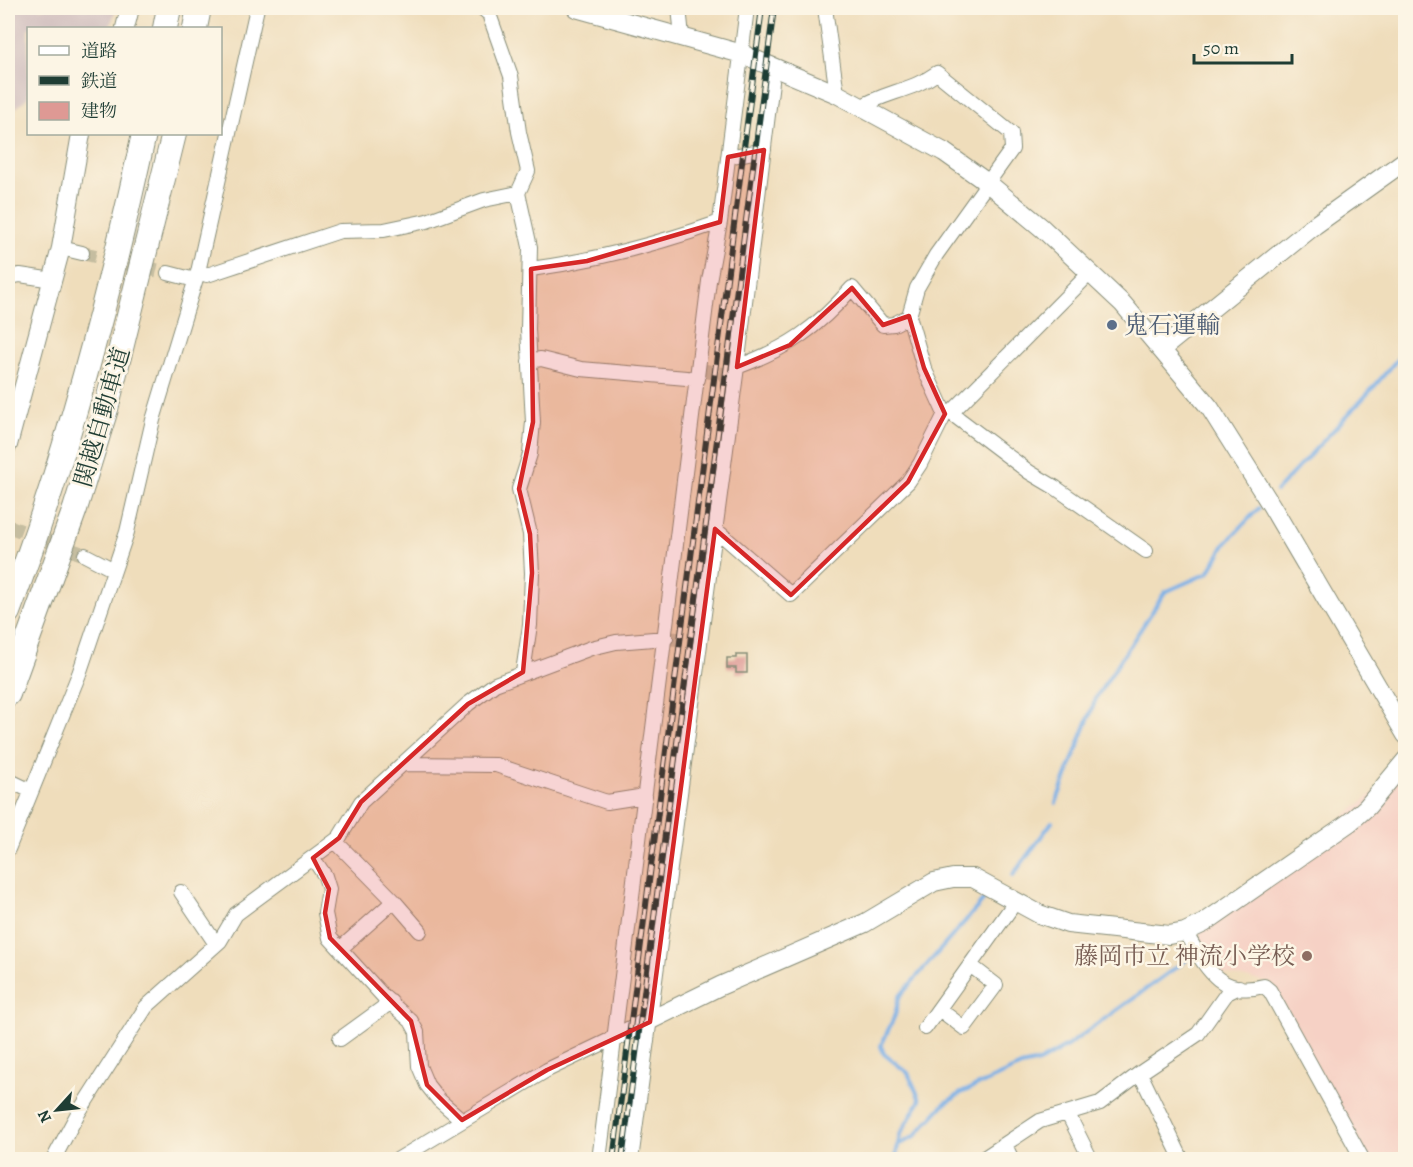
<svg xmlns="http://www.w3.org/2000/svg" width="1413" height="1167" viewBox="0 0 1413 1167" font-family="Alegreya,'Noto Serif JP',serif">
<rect width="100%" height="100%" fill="#fcf5e5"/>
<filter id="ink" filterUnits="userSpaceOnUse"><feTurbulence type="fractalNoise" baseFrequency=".0167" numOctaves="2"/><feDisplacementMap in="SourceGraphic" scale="12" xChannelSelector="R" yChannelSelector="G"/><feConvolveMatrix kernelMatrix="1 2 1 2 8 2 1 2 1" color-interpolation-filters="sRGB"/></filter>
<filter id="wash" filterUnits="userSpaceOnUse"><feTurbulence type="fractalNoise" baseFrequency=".008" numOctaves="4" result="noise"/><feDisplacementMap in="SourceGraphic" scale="24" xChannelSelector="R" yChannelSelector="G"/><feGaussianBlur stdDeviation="1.35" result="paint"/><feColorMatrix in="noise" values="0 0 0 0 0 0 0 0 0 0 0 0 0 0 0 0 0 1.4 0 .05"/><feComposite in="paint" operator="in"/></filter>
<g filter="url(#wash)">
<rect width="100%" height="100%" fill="#efddbb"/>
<!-- built -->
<path fill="#f6d1c5" d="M1399 773 1405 776V1148L1388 1159H1367L1271 983 1219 973 1199 939V931Z"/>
<!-- industrial -->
<path fill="#d1bfbf" d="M8 8H117L109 28H28V97L8 116Z"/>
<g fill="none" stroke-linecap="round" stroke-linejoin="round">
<!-- stream -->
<path stroke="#78afe7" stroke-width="4" d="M1276 491 1372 389 1406 349
M1056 803 1097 696 1165 592 1208 573 1226 543 1259 508
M1013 875 1052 822
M897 1146 915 1136 944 1104 961 1093 1021 1066 1039 1062 1067 1046 1189 958
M895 1160 900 1135 920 1100 908 1073 884 1054 881 1046 895 1015 899 997 988 895"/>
</g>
<g id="blocks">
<!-- building -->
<path fill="#de9994" d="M736 655H747V673H736V668H727V658H736Z"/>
</g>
</g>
<g filter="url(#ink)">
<use href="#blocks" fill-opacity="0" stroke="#878d78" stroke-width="1.5"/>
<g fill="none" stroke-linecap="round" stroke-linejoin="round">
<!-- street-tunnel -->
<path stroke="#c5bda0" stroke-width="14" stroke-dasharray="14 7" stroke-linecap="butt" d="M82 253 168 273
M699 370 736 376
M8 526 85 555
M666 638 700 641"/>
<!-- street casing -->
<g stroke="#878d78" stroke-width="16">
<path id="street" d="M679 8 682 36
M825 8 837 94
M861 107C885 92 912 91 937 73L1011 133 1012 149 936 255 917 288 909 316 924 368 945 414
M728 157 764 150
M518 193 530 247 528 329 533 422 530 454 519 489 530 534 532 573 530 625 523 672
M61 248 82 253
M531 269C596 260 658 244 720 222
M198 272 207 275 340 231 384 230 427 221 484 200 518 193 528 171 519 132 511 76 489 14 482 8
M168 273 195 280
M8 277 20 275 53 280
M529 361 541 359 581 369 698 379
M737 367C788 348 816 329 852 288L883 325 894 324 909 316
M951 413 1029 472 1056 488 1146 551
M715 529 791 595 908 482 920 464 945 414 951 413 1091 272
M85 555 114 570
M403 764 496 765 607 802 645 796
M8 780 31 791
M335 841 394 901 420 931
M8 849 79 674 127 532 153 420 198 272 257 8
M313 858 325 876 329 889 325 913 330 938 383 996 411 1021 417 1032 419 1066 427 1085 439 1100 462 1120
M181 892 216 944
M1185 932C1205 965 1218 998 1264 986L1270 991 1363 1160
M340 949 394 901
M939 1009 964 1028 996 985 970 965
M925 1028 1016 901
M340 1039 391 1002
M1068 1114 1091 1160
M1005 1145 1012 1160
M53 1160 77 1115 146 1007 220 941 236 914 339 838 361 802 468 704 495 684 591 648 616 642 666 638
M397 1160 547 1070 614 1038
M599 1160 709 281 720 222 747 8
M631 1160 737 367 772 82
M981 1160 1040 1121 1100 1103 1140 1073
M1182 1160 1140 1073 1198 1034 1227 993 1239 987"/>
</g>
<!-- secondary casing -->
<g stroke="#878d78" stroke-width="20">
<path id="secondary" d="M576 8 742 54 837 94 944 152 989 184 1042 228 1123 304 1210 408 1271 505 1406 735
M125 28 130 8
M1163 348 1315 225 1406 160
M8 445 61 248 81 134
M614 1038 720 986 865 923 934 882 953 878H973L1039 914 1068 924 1169 935 1185 932 1204 923 1350 822 1367 807 1406 760"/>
</g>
<!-- highway casing -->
<g stroke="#878d78" stroke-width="26">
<path id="highway" d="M165 28 169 8
M195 28 199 8
M8 612C67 457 109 295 144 134
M8 694 75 509 106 409 174 134"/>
</g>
<!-- street -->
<use href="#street" stroke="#fff" stroke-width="14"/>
<!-- secondary -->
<use href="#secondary" stroke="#fff" stroke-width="18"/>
<!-- highway -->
<use href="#highway" stroke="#fff" stroke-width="24"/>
<!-- rail casing -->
<g stroke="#1f3d34" stroke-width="6">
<path id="rail" d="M613 1160 762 8
M622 1160 774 8"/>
</g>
<!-- rail -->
<use href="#rail" stroke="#fcf5e5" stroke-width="4" stroke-dasharray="11" stroke-linecap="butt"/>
</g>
</g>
<!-- marked area -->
<path fill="#d62828" fill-opacity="0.2" stroke="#d62828" stroke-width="4.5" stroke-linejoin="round" d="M764 150 737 367 790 345 852 288 883 325 909 316 924 368 945 414 908 482 791 595 715 529 650 1022 547 1070 462 1120 427 1085 411 1021 330 938 325 913 329 889 313 858 339 838 361 802 468 704 523 672 532 573 530 534 519 489 533 422 531 269 587 261 720 222 728 157Z"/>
<!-- markers -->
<circle fill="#5c6f8a" stroke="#fcf5e5" stroke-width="2" cx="1112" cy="325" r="6"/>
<circle fill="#8d6e63" stroke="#fcf5e5" stroke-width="2" cx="1307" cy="956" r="6"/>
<g text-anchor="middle" stroke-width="5" stroke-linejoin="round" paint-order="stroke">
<!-- service labels -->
<g font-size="24" fill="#4e5e75" stroke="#fcf5e5" text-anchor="start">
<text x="1124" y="333">鬼石運輸</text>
</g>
<!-- street labels -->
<g font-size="24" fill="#1f3d34" stroke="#fcf5e5">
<text transform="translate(102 417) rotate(-74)" y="8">関越自動車道</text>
</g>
<!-- education labels -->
<g font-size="24" fill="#785e54" stroke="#fcf5e5" text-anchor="end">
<text x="1295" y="964">藤岡市立 神流小学校</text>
</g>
</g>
<!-- margin -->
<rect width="1413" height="1167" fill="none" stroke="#fcf5e5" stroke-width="30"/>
<!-- legend -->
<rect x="27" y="27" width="195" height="108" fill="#fcf5e5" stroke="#a4ab9e" stroke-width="1.5"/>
<rect x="39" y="46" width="30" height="9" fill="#ffffff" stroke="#a4ab9e" stroke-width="1.5"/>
<text x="81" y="57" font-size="18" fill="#1f3d34">道路</text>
<rect x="39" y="76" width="30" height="9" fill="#1f3d34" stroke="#a4ab9e" stroke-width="1.5"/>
<text x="81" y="87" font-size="18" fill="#1f3d34">鉄道</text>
<rect x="39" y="102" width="30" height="18" fill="#de9994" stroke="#a4ab9e" stroke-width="1.5"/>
<text x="81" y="117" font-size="18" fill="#1f3d34">建物</text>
<!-- north arrow -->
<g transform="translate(57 1110) rotate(243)" stroke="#fcf5e5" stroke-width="4.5" paint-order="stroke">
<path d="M0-4.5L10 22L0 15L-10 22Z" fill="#1f3d34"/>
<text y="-9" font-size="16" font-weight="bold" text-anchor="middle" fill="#1f3d34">N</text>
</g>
<!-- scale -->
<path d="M1194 54v9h98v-9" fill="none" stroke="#1f3d34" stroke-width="3"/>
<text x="1203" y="54" font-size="18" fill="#1f3d34" stroke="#fcf5e5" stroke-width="4.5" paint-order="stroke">50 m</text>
</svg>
